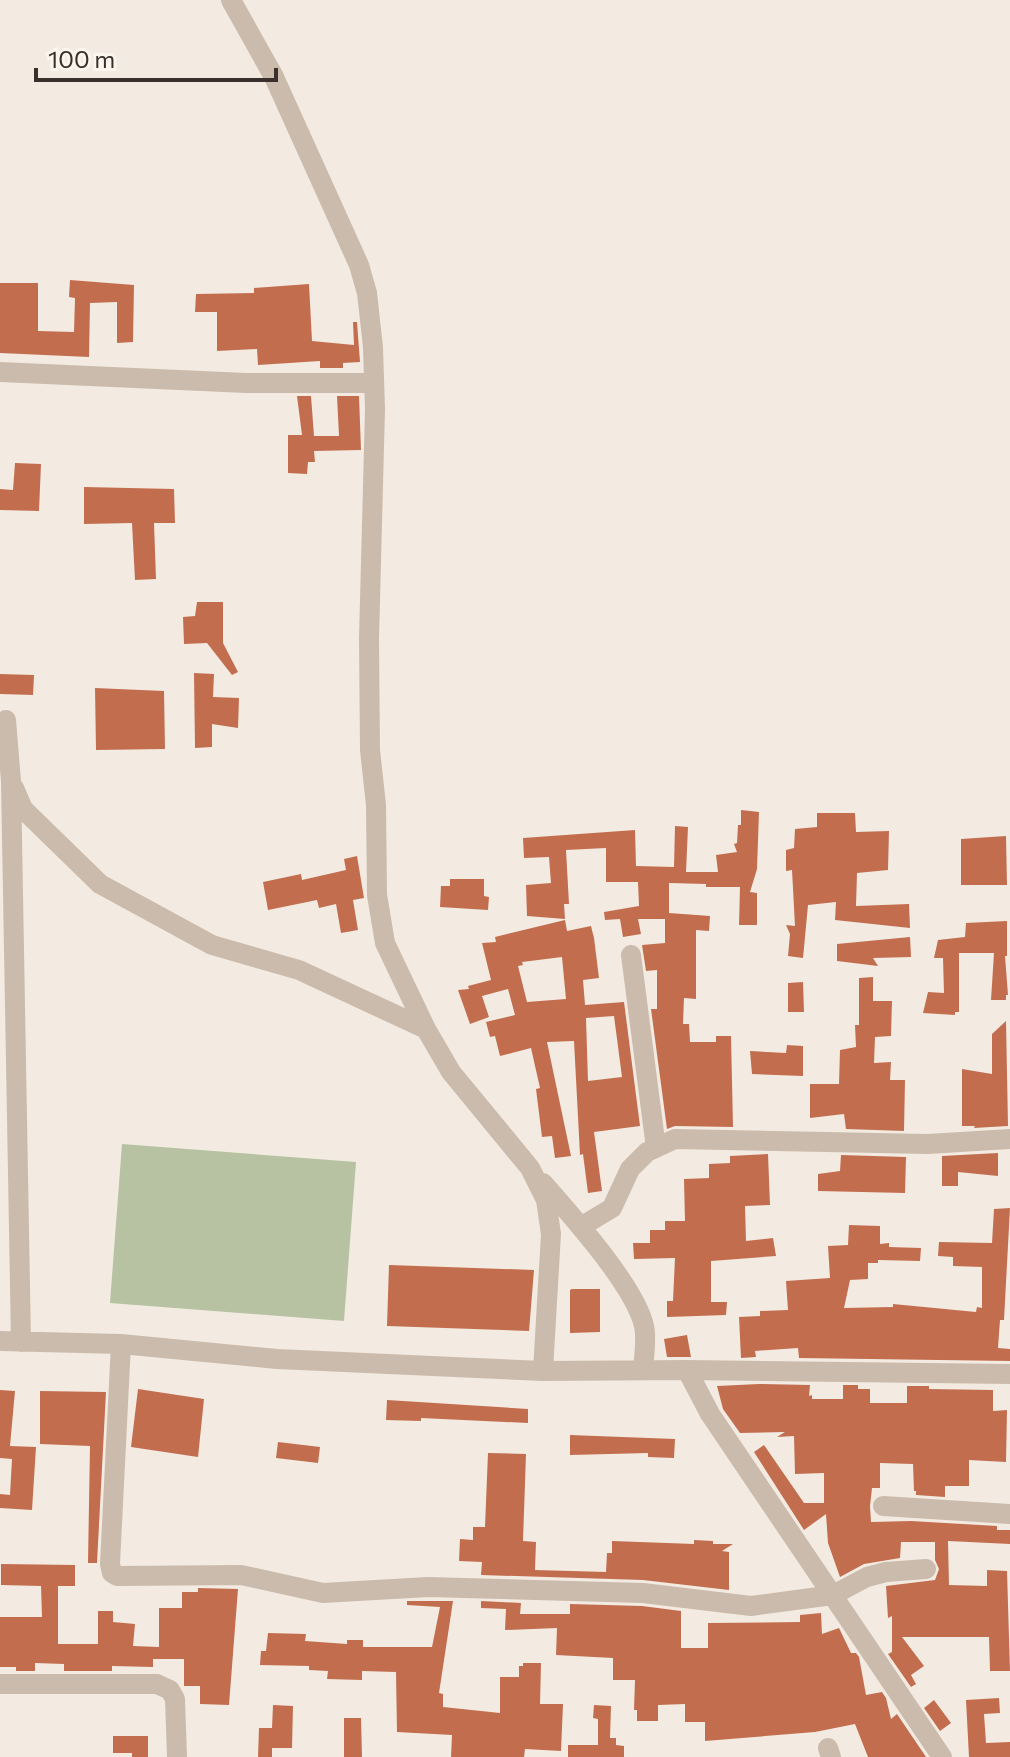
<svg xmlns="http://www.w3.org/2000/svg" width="1010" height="1757" viewBox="0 0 1010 1757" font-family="Commissioner,sans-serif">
<rect width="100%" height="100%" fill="#f3ebe1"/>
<!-- green -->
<path fill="#b6c2a1" d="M122 1144 356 1162 344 1321 110 1303Z"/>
<!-- building -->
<path fill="#c36d4f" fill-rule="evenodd" d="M70 280 134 285 133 342 117 343V302L90 303 89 357 0 353V283H38V331L74 332 75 298 69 297Z
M309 284 312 341 354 345 353 322H357L360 362 343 363V368H320V361L258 365 257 349 217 351V312H195L196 294 254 293V288Z
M297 396H311L314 436H339L337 396H359L361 450 314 451 315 462H308L307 474 288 473V435H302Z
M15 463 41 464 39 511 0 510V489L13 490Z
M84 487 174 489 175 523H154L156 579 135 580 132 523 84 524Z
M197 602H223V643L238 672 232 675 207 643 184 644 183 617 195 616Z
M194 673 214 674 213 697 239 698 238 728 212 724V747L195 748Z
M0 674 34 675 33 695 0 694Z
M95 688 164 691 165 749 96 750Z
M741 810 759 812 757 869 750 892 757 893V925H739L740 887H706V884L669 883V913L710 916 709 931 696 930V999L684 998 683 1024H689L690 1042H716V1036H731L733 1127 675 1126 667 1129 651 1009H657V970L646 971 642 945 665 943V919H638L641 934 623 937 620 919 605 920 604 912 639 906 638 882H606V848L566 850 569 904H564L565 919 527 916 526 885 551 883 549 857 524 858 523 838 635 830 636 866 674 867 675 826 688 827 686 872H718L716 855 737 852 734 844 737 843 738 825H741Z
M817 813H855L856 832 889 831 888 870 857 873 856 906 909 904 910 928 835 920 836 902 808 905 803 958 788 956 790 934 786 925 795 926 792 870 786 871V850L794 848 795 829 817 827Z
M1006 836 1007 885H961V839Z
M357 856 364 898 353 900 358 930 341 933 336 904 319 908 317 900 268 910 263 882 301 874 302 880 346 870 344 859Z
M450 879H484V896L489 897 488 910 440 907 441 886H450Z
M565 920 567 931 591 926 594 938 599 978 583 980 585 1005 624 1002 640 1126 594 1132 602 1191 588 1193 583 1154 580 1155 574 1041 547 1042 571 1156 555 1158 552 1136 542 1137 536 1089 540 1088 531 1048 500 1056 495 1036 490 1037 486 1022 515 1015 508 989 482 996 489 1017 470 1024 458 990 469 989 468 986 491 980 482 943 496 942 495 937ZM562 957 566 999 527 1002 518 966 523 965 522 962ZM614 1016 622 1077 588 1081 586 1018Z
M1007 921V956H1005L1008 995H1006V1000H991L994 953H959V1012H955V1015L923 1013 928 992 944 993 943 958H934L938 940 965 937 966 923Z
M910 937 911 957 873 958 878 966 837 961V944Z
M873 977V1001H892L891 1036 875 1037 874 1063 891 1062 890 1080H905L904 1131 846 1129 844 1114 810 1118V1084H839L840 1050 856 1047 855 1025H859V978Z
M803 982 804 1012H788V983Z
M1006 1021 1008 1126 974 1128 975 1126H962V1069L992 1074V1034Z
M787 1045 803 1046V1076L752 1074 750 1051 786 1053Z
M998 1153V1176L958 1172V1186H942V1156Z
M768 1154 770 1205 745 1206 746 1241 773 1238 776 1256 711 1261V1302H727L726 1315 667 1317V1301H673L675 1258 634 1259 633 1243H650V1230H665V1221H685L684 1179 709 1178V1164L730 1163V1156Z
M841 1155 906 1157 905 1193 818 1191V1174L840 1171Z
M1010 1208 1004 1320H1000L998 1348 1010 1349V1361L799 1358 798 1348 755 1351 756 1357 741 1358 739 1317 760 1316V1311L788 1310 786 1281 830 1278 828 1246 848 1245 849 1225 880 1226V1244L889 1243V1247L921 1248 920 1261 878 1260V1263H868V1279L850 1280 844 1308 893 1307V1304L976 1312 977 1307 982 1308V1267L953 1266V1257L938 1256 939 1242 992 1243 994 1209Z
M389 1265 534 1270 529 1331 387 1326Z
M572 1289H600V1332L570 1333V1290Z
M687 1335 691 1357H667L664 1339Z
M759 1384 810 1385 809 1396 812 1395V1399H843V1385H858V1389H870V1403H907V1386H929V1389L993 1390V1411L1007 1410 1006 1462 969 1460V1486H945V1497L916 1495V1491H914L913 1464 880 1463V1488H872L870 1506 871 1522 911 1521 997 1526V1530H1010V1544L948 1541 949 1585 987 1586V1570L1007 1571 1010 1671H990L989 1637H902L924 1666 911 1675 916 1684 911 1687 888 1654 892 1652V1616L888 1618 886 1586 935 1580 939 1569 935 1560V1542H901L900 1558 864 1564 840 1577 828 1543 826 1514 804 1530 754 1452 764 1445 804 1503H824V1473L795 1474 794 1436 777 1437 785 1432 740 1433 723 1409 717 1386Z
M138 1389 204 1399 198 1457 131 1447Z
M0 1390 15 1391 10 1446 36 1447 32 1510 0 1508V1494L10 1495 12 1459 0 1458Z
M40 1391 106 1392 97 1563H88L90 1446 40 1444Z
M387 1400 528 1409V1423L421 1418V1421L386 1420Z
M570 1435 675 1439 674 1458 648 1457V1453L570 1455Z
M278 1442 320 1447 318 1463 276 1458Z
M488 1453 526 1454 523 1541 536 1542 535 1570 606 1572 607 1553H612V1541L694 1544V1540L713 1541V1544H733L722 1551 729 1552V1590L643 1580 481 1575 482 1562 459 1561 460 1539 473 1540V1527H485Z
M1 1564 75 1565V1586H58V1644H98V1611H113V1622L135 1624 133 1646 159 1647V1608H182V1592H198V1588L238 1589 229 1705 200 1704V1686H184V1659H153V1667L112 1666V1671H64V1664L35 1663V1671H16V1667H0V1617H42L41 1586 1 1585Z
M407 1601H453L439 1693 443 1694V1707L500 1713V1677H519V1666H523V1663H541L540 1704H563L561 1751 525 1749 524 1757H451L452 1735 397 1732 396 1672 362 1671V1680L327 1679 328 1671 309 1670V1666L260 1665 261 1651H266L268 1633 306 1634 305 1641 347 1644V1640H363V1647H432L440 1607 407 1605Z
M481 1601 521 1603 520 1614H570V1604L642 1606 681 1611V1648H708V1623L800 1622V1615L821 1613 822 1634 839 1628 851 1653H856L859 1657 866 1695 882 1692 886 1698 891 1719 897 1714 926 1757H868L855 1724 815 1732 705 1741V1722H685V1704L658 1705V1721H637V1710H634L635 1680H613V1658L556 1655 557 1628 505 1630 506 1609 481 1608Z
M999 1698 1000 1713 984 1714 986 1743 1010 1742V1757H969L966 1700Z
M934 1700 951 1723 940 1731 924 1708Z
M273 1705 293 1706 292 1748H272V1757H258L259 1728H272Z
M594 1705 611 1706 610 1738H616V1745L624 1746V1757H568V1745H598V1719L593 1718Z
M344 1718H361L362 1757H344Z
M113 1736H148V1757H132V1753H113Z"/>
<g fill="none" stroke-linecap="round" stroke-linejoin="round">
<!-- minor -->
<path stroke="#cbbbac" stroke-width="20" d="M231 0 274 77 359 265 367 293 373 347 375 409 369 639 370 750 376 805 377 895 385 943 426 1029 451 1072 530 1168 546 1200 551 1234 543 1371
M0 372 246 383H374
M6 720 11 781 21 1342
M14 788 23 809 100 884 212 945 299 970 426 1029
M631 955 656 1148
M543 1183C571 1215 635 1286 644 1326 647 1339 644 1356 643 1369
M582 1226 612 1208 630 1169 647 1152 675 1139 928 1144 1010 1139
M0 1341 121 1344 277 1359 543 1371 687 1370 710 1414 942 1757
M121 1344 110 1564 112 1573 117 1576 241 1575 323 1593 428 1587 643 1593 751 1606 833 1595 867 1577 886 1572 926 1569
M687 1370 1010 1374
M883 1506 1010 1514
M0 1684H157L170 1690 175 1699 177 1757
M828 1748 831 1757"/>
</g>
<!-- scale -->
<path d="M36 68v12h240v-12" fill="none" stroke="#3a302b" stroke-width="4"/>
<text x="48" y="68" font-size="24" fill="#3a302b" stroke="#faf5ed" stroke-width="6" paint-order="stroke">100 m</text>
</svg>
